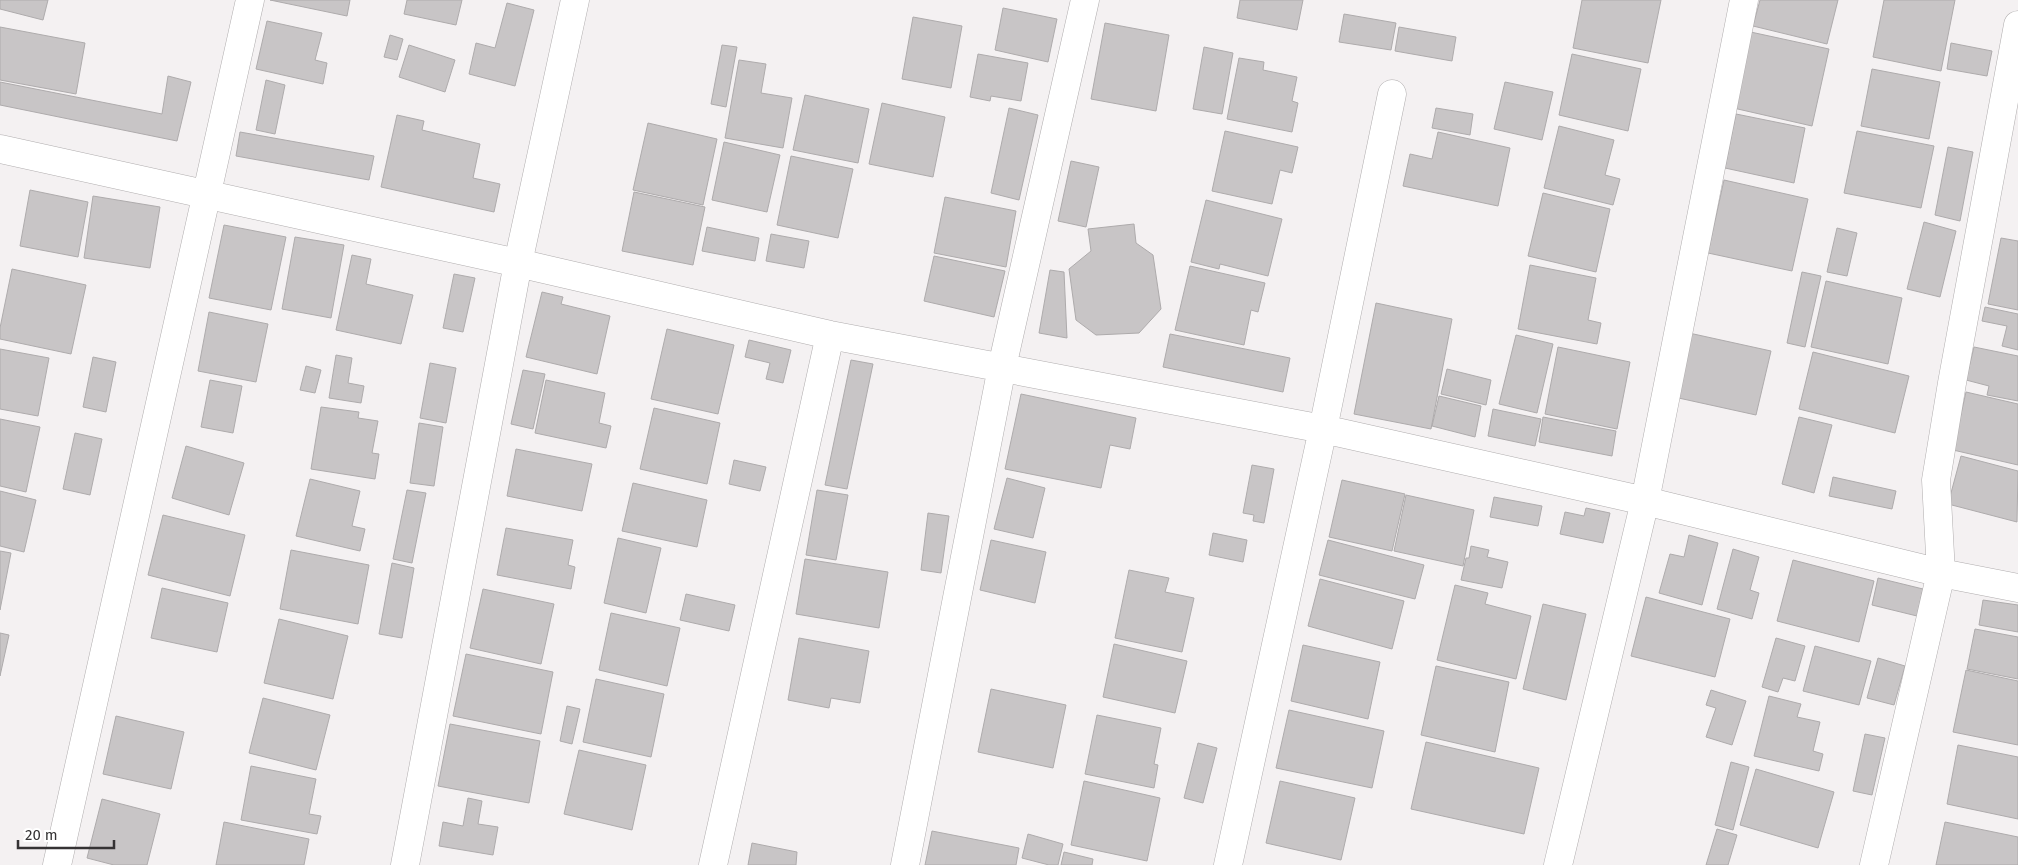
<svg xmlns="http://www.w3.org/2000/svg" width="2018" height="865" viewBox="0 0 2018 865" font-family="'Fira Sans',sans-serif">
<rect width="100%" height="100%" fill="#f4f1f2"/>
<!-- building -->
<path fill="#c8c5c6" stroke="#aeabac" d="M0 0H48L43 20 0 9Z
M270 0H350L347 16Z
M407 0H462L456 25 404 14Z
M1240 0H1303L1297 30 1237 18Z
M1582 0H1661L1648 63 1573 48Z
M1760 0H1838L1827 44 1753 26Z
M1884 0H1955L1941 71 1873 57Z
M507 3 534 10 515 86 469 74 476 43 495 48Z
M1003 8 1057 19 1048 62 995 50Z
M1344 14 1396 23 1391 50 1339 42Z
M913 17 962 26 951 88 902 79Z
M267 21 322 33 315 60 327 63 323 84 256 69Z
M1105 23 1169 35 1156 111 1091 99Z
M0 27 85 43 76 94 0 80Z
M1399 27 1456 37 1452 61 1395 51Z
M1746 31 1829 49 1812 126 1729 107Z
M390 35 403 39 397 60 384 57Z
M1951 43 1992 51 1987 76 1947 69Z
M409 45 455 60 445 92 399 77Z
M722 45 737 47 726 107 711 104Z
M1204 47 1233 53 1222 114 1193 109Z
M978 54 1028 63 1021 101 991 96 990 101 970 97Z
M1572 54 1641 69 1628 131 1559 115Z
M1239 58 1264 62 1263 70 1297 77 1292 101 1298 103 1292 132 1227 119Z
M739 60 766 64 761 93 792 98 783 148 725 138Z
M1872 69 1940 82 1929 139 1861 126Z
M168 76 191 82 177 141 0 105V82L162 114Z
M266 80 285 85 275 134 256 130Z
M1505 82 1553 92 1542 140 1494 129Z
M805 95 869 109 858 163 793 150Z
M882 103 945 117 933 177 869 164Z
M1009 108 1038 115 1019 200 991 193Z
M1436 108 1473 114 1470 135 1432 128Z
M1736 114 1805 128 1794 183 1725 168Z
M397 115 424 121 422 130 480 144 473 178 500 184 494 212 381 187Z
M648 123 717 139 703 205 633 190Z
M1559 126 1614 140 1605 175 1620 179 1613 205 1544 188Z
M1225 131 1298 147 1292 173 1280 170 1272 204 1212 191Z
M1857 131 1934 146 1921 208 1844 193Z
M240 132 374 156 369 180 236 156Z
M1438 132 1510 148 1498 206 1403 186 1410 154 1432 159Z
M724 142 780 155 767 212 712 200Z
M1948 147 1973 152 1960 221 1935 215Z
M791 156 853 169 838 238 777 225Z
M1071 161 1099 167 1086 227 1058 221Z
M1724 180 1808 199 1792 271 1708 253Z
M30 190 88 202 78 257 20 246Z
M634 192 705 207 693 265 622 251Z
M1543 193 1610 209 1596 272 1528 256Z
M93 196 160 207 150 268 84 258Z
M945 197 1016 211 1006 267 934 253Z
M1206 200 1282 219 1268 276 1220 264 1219 269 1191 262Z
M1924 222 1956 231 1940 297 1907 289Z
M1134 224 1136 243 1153 255 1161 309 1139 333 1096 335 1076 320 1069 269 1091 251 1088 229Z
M224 225 286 237 271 310 209 298Z
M707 227 759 238 755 261 702 251Z
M1837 228 1857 233 1847 276 1827 272Z
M771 234 809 241 804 268 766 261Z
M295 237 344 245 331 318 282 309Z
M2001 238 2018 241V310L1988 304Z
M352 255 371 259 366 284 413 295 401 344 336 330Z
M934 256 1005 271 994 317 924 301Z
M1530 265 1596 278 1588 320 1601 323 1597 344 1518 329Z
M1190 266 1265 283 1258 312 1251 310 1244 345 1175 330Z
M12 269 86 285 71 354 0 339V328Z
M1050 270 1064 272 1067 338 1039 333Z
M1802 272 1821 276 1805 347 1787 343Z
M454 274 475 278 463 332 443 328Z
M1826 281 1902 298 1888 364 1811 347Z
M542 292 563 297 561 304 610 316 597 374 526 357Z
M1376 303 1452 319 1431 429 1354 414Z
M1985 307 2018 314V350L2002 346 2007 326 1982 321Z
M209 312 268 324 256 382 198 371Z
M667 329 734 345 718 414 651 399Z
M1689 333 1771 351 1756 415 1674 397Z
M1170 334 1290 358 1283 392 1163 367Z
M1516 335 1553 344 1537 413 1499 404Z
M749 340 791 350 783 383 766 379 770 363 745 357Z
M1558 347 1630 362 1617 429 1545 414Z
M1974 347 2018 356V401L1987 395 1989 386 1966 380Z
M0 349 49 358 38 416 0 409Z
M1813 352 1909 376 1895 433 1799 409Z
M336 355 352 358 348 383 364 386 361 403 329 398Z
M93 357 116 362 106 412 83 407Z
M851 360 873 364 847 489 825 485Z
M430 363 456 368 446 423 420 418Z
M306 366 321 370 315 393 300 390Z
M1447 369 1491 380 1486 405 1441 394Z
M523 370 545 374 533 429 511 424Z
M210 380 242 386 233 433 201 427Z
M546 380 605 393 599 423 611 426 606 448 535 433Z
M1966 392 2018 404V465L1953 450Z
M1021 394 1136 418 1130 449 1110 445 1101 488 1005 469Z
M1439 396 1481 406 1475 437 1432 426Z
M321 407 359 412 358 418 378 421 372 453 379 454 375 479 311 469Z
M654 408 720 423 707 484 640 469Z
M1493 409 1541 419 1535 446 1488 436Z
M1543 417 1616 431 1612 456 1539 442Z
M1799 417 1832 425 1814 493 1782 484Z
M0 419 40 427 26 492 0 486Z
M419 423 443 427 434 486 410 483Z
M75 433 102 439 90 495 63 489Z
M186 446 244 463 229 515 172 498Z
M516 449 592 464 582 511 507 496Z
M1961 456 2018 471 2017 522 1948 504Z
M734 460 766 467 760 491 729 484Z
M1252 465 1274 469 1264 523 1253 521 1254 515 1243 513Z
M1833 477 1896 491 1892 509 1829 496Z
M1007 478 1045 488 1033 538 994 529Z
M310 479 360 491 352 526 365 529 360 551 296 536Z
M1342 480 1405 494 1392 551 1329 537Z
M633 483 707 500 697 547 622 531Z
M407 490 426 493 412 563 393 559Z
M817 490 848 495 836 560 806 555Z
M0 491 36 500 24 552 0 546Z
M1406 495 1474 510 1463 566 1394 551Z
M1494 497 1542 506 1538 526 1490 517Z
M1586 508 1610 513 1603 543 1560 534 1565 512 1584 516Z
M928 513 949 516 941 573 921 570Z
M163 515 245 535 230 596 148 575Z
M506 528 573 540 568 565 575 567 571 589 497 575Z
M1213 533 1247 540 1243 562 1209 555Z
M1689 535 1718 543 1702 605 1659 593 1670 554 1684 557Z
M618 538 661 548 646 613 604 603Z
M991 540 1046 552 1035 603 980 590Z
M1328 540 1424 565 1415 599 1319 575Z
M1471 546 1489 550 1487 557 1508 562 1502 588 1461 580 1466 558H1469Z
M1733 549 1759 557 1750 590 1759 593 1752 619 1717 609Z
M291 550 369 565 358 624 280 609Z
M0 551 11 553 0 610Z
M805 559 888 572 879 628 796 614Z
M1793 560 1874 581 1859 642 1777 621Z
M392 563 414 568 402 638 379 634Z
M1129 570 1169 578 1165 592 1194 598 1182 652 1115 638Z
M1878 578 1923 589 1917 616 1872 605Z
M1320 579 1404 601 1392 649 1308 626Z
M1455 585 1488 593 1485 604 1531 616 1516 679 1437 660Z
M162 588 228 603 217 652 151 638Z
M483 589 554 604 541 664 470 648Z
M686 594 735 605 729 631 680 620Z
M1646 597 1730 619 1715 677 1631 656Z
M1983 600 2018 605V632L1979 625Z
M1543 604 1586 614 1566 700 1523 689Z
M611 613 680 628 667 686 599 670Z
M279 619 348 636 333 699 264 683Z
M1975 629 2018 637V679L1967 669Z
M0 633 9 635 0 676Z
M799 638 869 651 860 703 831 698 829 708 788 700Z
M1776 638 1805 646 1795 681 1783 678 1778 692 1762 687Z
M1114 644 1187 661 1175 713 1103 697Z
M1303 645 1380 662 1368 719 1291 701Z
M1815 646 1871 661 1859 705 1803 691Z
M466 654 553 672 541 734 453 716Z
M1878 658 1905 666 1894 705 1867 698Z
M1436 666 1509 682 1495 752 1421 735Z
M1966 670 2018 681V745L1953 732Z
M596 679 664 694 651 757 583 742Z
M991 689 1066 705 1053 768 978 752Z
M1711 690 1746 701 1732 745 1706 737 1716 708 1706 705Z
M1769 696 1801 704 1797 717 1820 722 1813 751 1823 754 1819 771 1754 756Z
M263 698 330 715 316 770 249 753Z
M567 706 580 709 572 744 560 741Z
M1289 710 1384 731 1372 788 1276 768Z
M1097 715 1161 728 1154 764 1158 765 1154 788 1085 774Z
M116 716 184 732 171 789 103 774Z
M450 724 540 741 529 803 438 786Z
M1865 734 1885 738 1872 795 1853 791Z
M1426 742 1539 768 1524 834 1411 809Z
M1198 743 1217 748 1203 803 1184 798Z
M1958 745 2018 757V819L1947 804Z
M579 750 646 765 632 830 564 814Z
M1731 762 1749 767 1733 830 1715 825Z
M251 766 316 779 309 814 321 816 317 834 241 820Z
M1756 769 1834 792 1818 848 1740 825Z
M1084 781 1160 798 1147 861 1071 845Z
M1280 781 1355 798 1341 860 1266 843Z
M468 798 482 801 478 824 498 827 493 855 439 846 443 822 463 826Z
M102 799 160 814 147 865H114L87 858Z
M224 822 309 839 304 865H216Z
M1945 822 2018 837V865H1936Z
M1717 829 1737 835 1728 865H1706Z
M932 831 1019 848 1016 865H925Z
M1028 834 1063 844 1058 865H1049L1022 858Z
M752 843 797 852 796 865H748Z
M1064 852 1093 859 1092 865H1061Z"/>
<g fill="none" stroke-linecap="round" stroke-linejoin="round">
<!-- minor casing -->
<g stroke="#b0adae" stroke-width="29">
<path id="minor" d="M0 149 518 263 830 335 1323 429 1645 501 1941 573 2018 588
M57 865 250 0
M405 865 518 263 575 0
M713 865 830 335
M905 865 1002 367 1085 0
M1228 865 1323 429 1392 94
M1558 865 1645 501 1744 0
M1874 865 1941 573 1936 480 1952 383 2018 25"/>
</g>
<!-- minor -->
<use href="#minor" stroke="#fff" stroke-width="28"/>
</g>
<!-- scale -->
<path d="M18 840v8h96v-8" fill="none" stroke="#353334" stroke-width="2.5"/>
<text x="25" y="840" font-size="15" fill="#353334" stroke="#ffffff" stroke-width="4" paint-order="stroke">20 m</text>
</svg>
